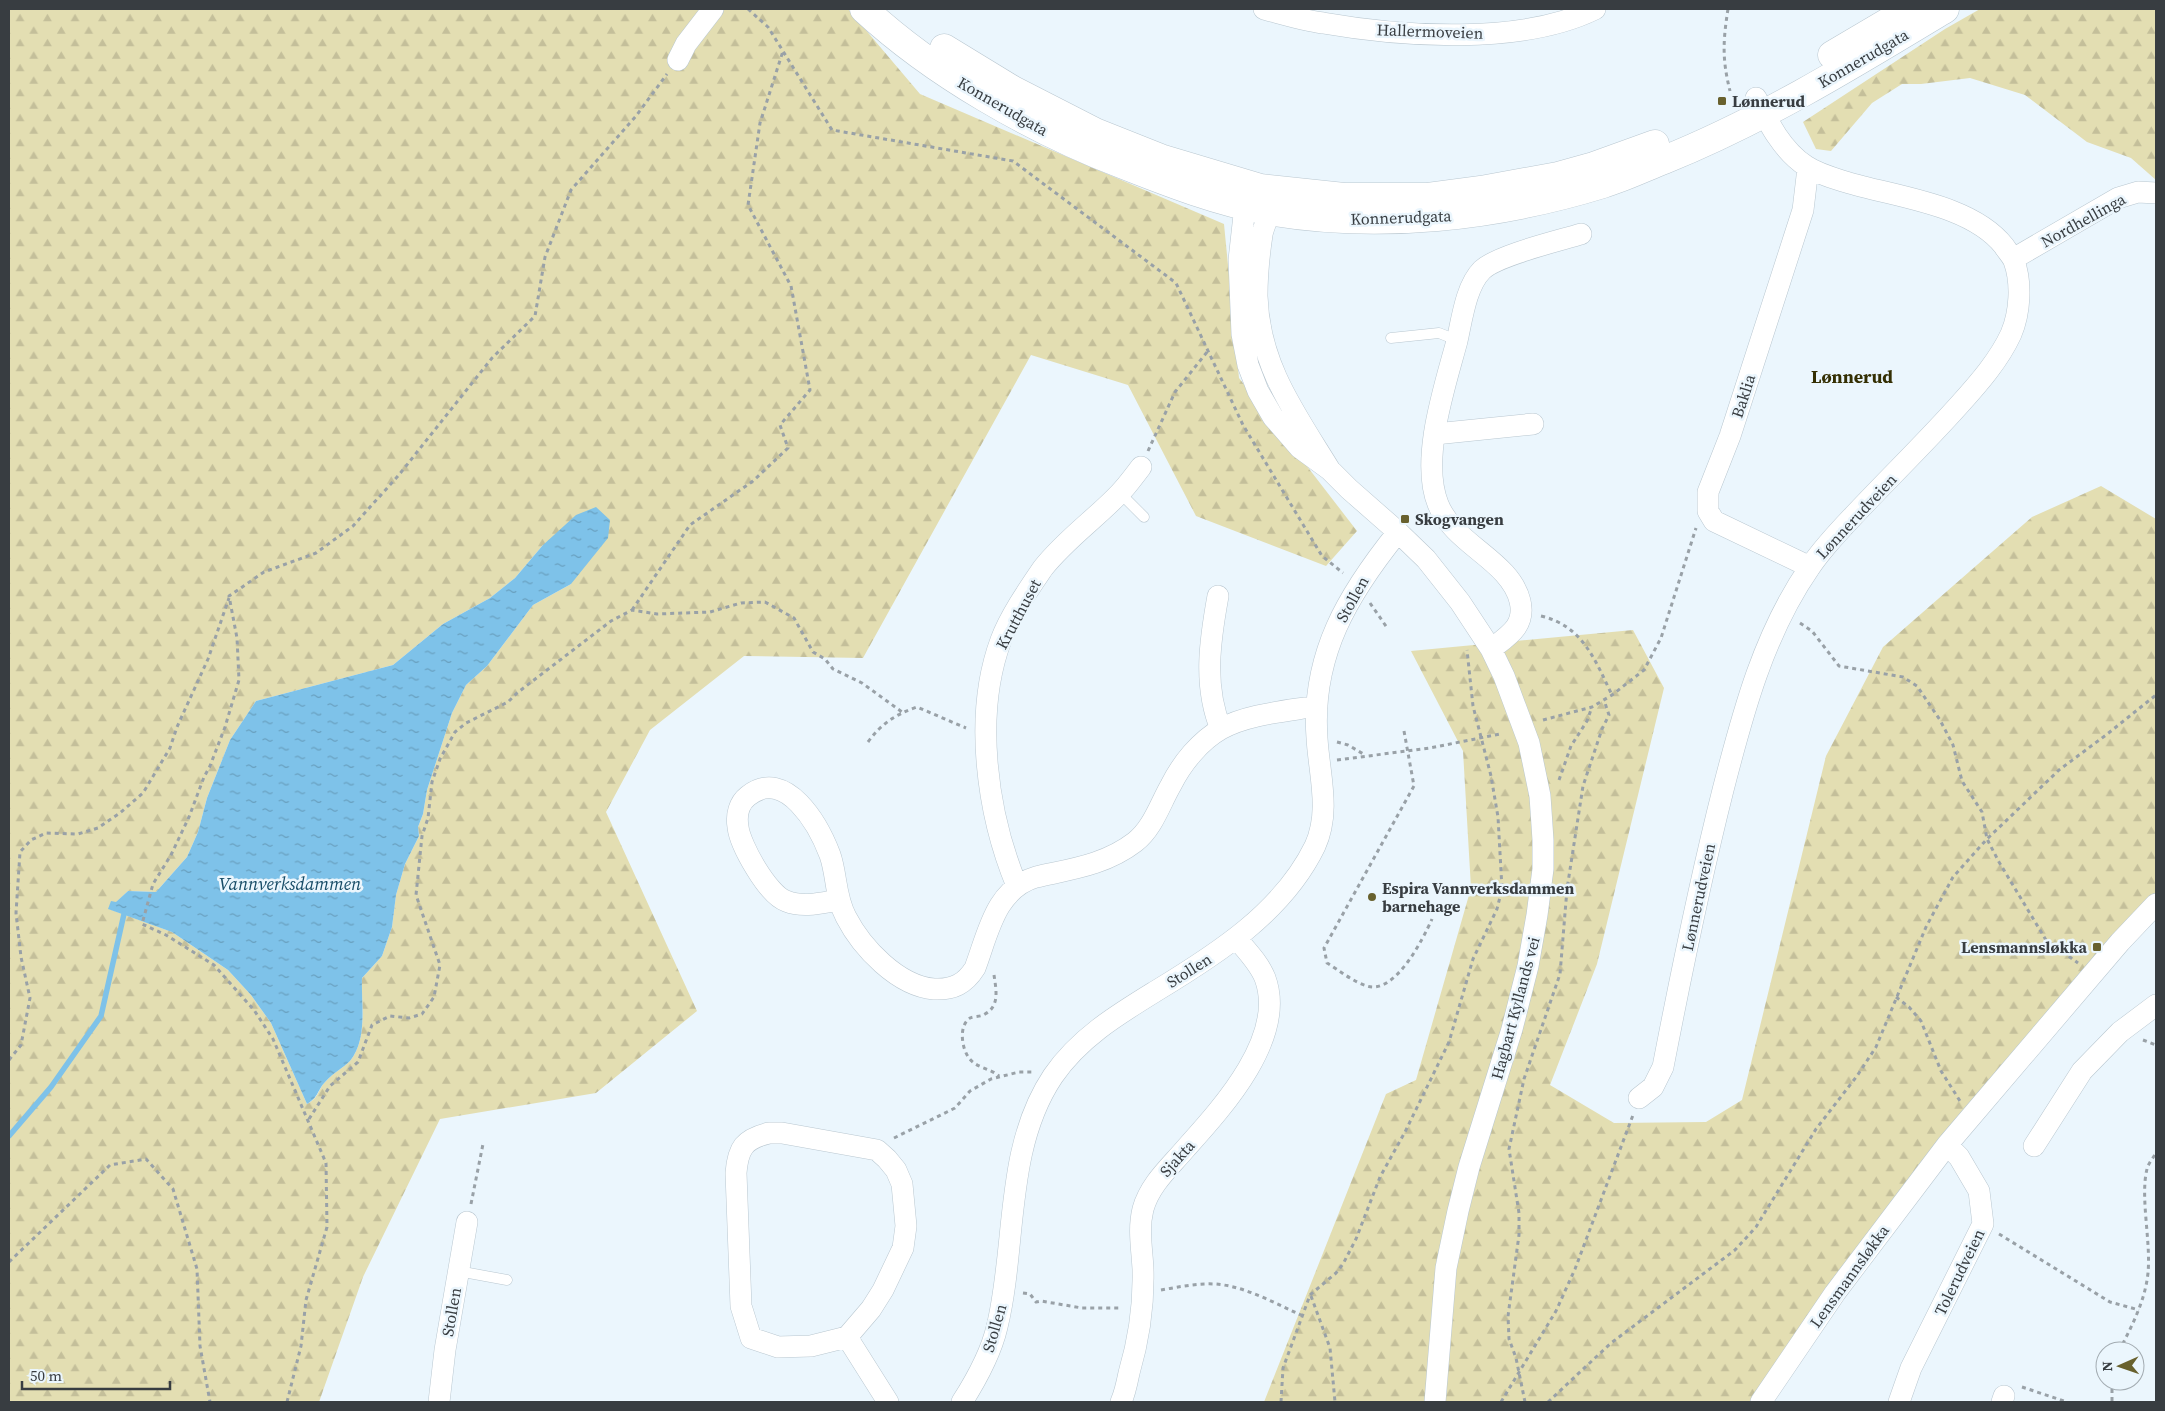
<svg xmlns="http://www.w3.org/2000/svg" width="2165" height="1411" viewBox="0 0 2165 1411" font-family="'Source Serif 4',serif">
<defs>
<pattern id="forest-firs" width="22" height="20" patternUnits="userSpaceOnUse" patternTransform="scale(1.25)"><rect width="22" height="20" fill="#e3deb2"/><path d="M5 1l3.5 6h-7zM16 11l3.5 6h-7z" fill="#c4bf9a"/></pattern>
<pattern id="water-ripples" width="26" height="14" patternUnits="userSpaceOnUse" patternTransform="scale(1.25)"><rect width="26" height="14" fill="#7ec2e9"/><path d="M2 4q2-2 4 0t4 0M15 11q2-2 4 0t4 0" fill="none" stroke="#689fbe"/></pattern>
</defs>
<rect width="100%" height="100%" fill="#ebf6fd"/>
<!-- forest -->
<path fill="url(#forest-firs)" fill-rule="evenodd" d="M9 9H848L920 94 1224 224 1239 378 1357 531 1326 566 1196 516 1128 385 1031 355 863 658 744 656 650 730 606 812 697 1011 596 1093 440 1119 363 1277 319 1402H9ZM543 545 571 584 533 605 487 666 466 685 452 713 427 790 423 814 418 827 419 836 405 864 396 895 392 927 382 956 362 978C361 1004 368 1039 350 1061 343 1068 333 1073 326 1081 317 1090 320 1097 307 1104L271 1023 251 995 228 970 172 932 109 909 128 891 156 892 187 857 198 832 207 798 230 740 256 701 393 665 443 624 490 598 515 578Z
M1980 9H2156V180L2131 158 2087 142 2025 95 1970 78 1921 84H1902L1872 103 1831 151 1816 149 1803 122 1945 29Z
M2101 486 2156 519V905L1836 1289 1761 1402H1264L1386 1094 1416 1080 1471 888 1463 751 1411 651 1633 630 1664 688 1597 964 1550 1085 1614 1123 1706 1122 1742 1100 1826 756 1883 647 2032 517Z"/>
<!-- water -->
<path fill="url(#water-ripples)" d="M596 507 610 520 608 538 571 584 533 605 487 666 466 685 452 713 427 790 423 814 418 827 419 836 405 864 396 895 392 927 382 956 362 978C361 1004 368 1039 350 1061 343 1068 333 1073 326 1081 317 1090 319 1097 307 1104L271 1023 251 995 228 970 172 932 108 909 111 901 116 902 128 891 156 892 187 857 198 832 207 798 230 740 256 701 393 665 443 624 490 598 515 578 543 545 576 515Z"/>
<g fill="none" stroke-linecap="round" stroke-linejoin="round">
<!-- stream -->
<path stroke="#7ec2e9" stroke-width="5.5" d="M9 1136 51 1087 101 1016 124 914"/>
<!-- service casing -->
<g stroke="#b9c7d0" stroke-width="11">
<path id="service" d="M1391 338 1439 333 1449 337 1455 345
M1120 493 1144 517
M458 1271 507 1280"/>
</g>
<!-- minor casing -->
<g stroke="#b9c7d0" stroke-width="22">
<path id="minor" d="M1264 9C1283 14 1303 20 1323 23 1403 37 1522 45 1595 9
M678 60 686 44 713 9
M1808 168 1803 210 1730 436 1708 492V511L1714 521 1810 567
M2013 259 2118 198 2138 192 2156 193
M1435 434 1533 424
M1330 470C1295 413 1259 365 1257 296 1257 275 1259 255 1262 235 1263 227 1270 216 1268 209 1267 202 1263 194 1260 188L1245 206 1239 260 1242 334 1248 365 1258 391 1273 417 1300 448 1330 470 1349 489 1398 532 1426 559 1460 602 1491 649 1504 676 1529 743 1540 796 1543 840V869L1537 915 1528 966 1512 1029 1469 1167 1458 1211 1446 1268 1435 1402
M1218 596C1210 640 1203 686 1221 729
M1491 649C1508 636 1526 626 1520 601 1510 560 1454 545 1438 504 1420 459 1445 386 1457 341 1462 319 1466 286 1482 270 1498 255 1558 241 1581 234
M1017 886C987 814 973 715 1001 640 1010 616 1028 590 1043 568 1065 540 1095 519 1119 494 1127 486 1134 476 1141 467
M839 900C821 903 803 908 786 901 768 895 740 845 738 827 736 815 739 803 748 796 786 766 819 826 830 855 837 875 835 897 846 917 862 948 898 986 934 989 953 990 965 984 975 968 988 934 995 889 1036 877 1071 869 1105 865 1135 842 1153 828 1160 804 1171 785 1182 763 1200 741 1221 729 1247 714 1288 711 1317 706
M1639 1098 1653 1087 1663 1067C1681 974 1700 881 1723 790 1743 712 1764 633 1810 567 1824 546 1841 529 1858 511 1892 475 1927 441 1960 404 1979 383 1999 360 2011 334 2020 313 2022 283 2014 261 2012 256 2007 251 2004 246 1971 204 1895 197 1846 182 1833 178 1818 174 1806 166 1782 150 1769 124 1756 98
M769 1133H782L877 1150 887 1159 896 1170 902 1184 906 1226 903 1248 883 1290 871 1309 847 1337 811 1346 778 1347 751 1338 741 1306 736 1173C738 1148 744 1139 769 1133Z
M2034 1146 2082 1071 2120 1032 2156 1005
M847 1337 888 1402
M439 1402 445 1350 467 1222
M962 1402C976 1380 991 1353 997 1327 1017 1245 1004 1149 1053 1076 1079 1038 1117 1015 1156 991 1217 954 1283 912 1315 846 1331 811 1319 774 1317 738 1311 655 1348 594 1398 532
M1121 1402C1125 1393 1127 1383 1129 1373 1139 1339 1144 1305 1143 1269 1142 1249 1138 1229 1143 1209 1150 1184 1170 1167 1186 1148 1222 1108 1287 1037 1265 978 1259 963 1247 951 1236 938
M1761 1402 1835 1293 1947 1145 2120 942 2156 904
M1899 1402 1911 1368 1983 1224 1979 1191 1959 1157 1947 1145
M2002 1402 2004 1396"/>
</g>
<!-- secondary casing -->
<g stroke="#b9c7d0" stroke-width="29">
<path id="secondary" d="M864 9C934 74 1033 130 1121 164 1169 183 1218 202 1268 211 1379 230 1496 217 1603 184 1623 178 1644 168 1664 160 1763 120 1854 64 1945 9
M944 48 1013 90 1095 132 1163 159 1260 188 1344 197H1428L1481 190 1558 176 1594 166 1655 144
M1832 55 1910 9"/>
</g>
<!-- path -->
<path stroke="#99a1a7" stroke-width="3" stroke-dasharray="4 4" stroke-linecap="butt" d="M748 9 768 27 832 130 1013 161 1176 283 1243 425 1322 556 1343 573
M1728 9C1723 41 1722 59 1730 91
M1148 451 1175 392 1207 352
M1370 603 1388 629
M632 610 690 525 753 481 788 448 780 425 810 390 791 286 748 205 760 123 783 51
M1541 616C1583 626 1595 660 1612 695
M1800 623 1812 631 1839 666 1903 677 1917 686 1940 720 1953 745 1962 781 1982 812 1987 839 1999 862 2046 940 2078 963
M1543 720 1592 707 1612 695 1644 670 1661 638 1696 528
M1404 731 1414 786 1324 948 1327 963C1339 970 1353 982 1367 986 1395 995 1423 939 1432 919
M868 742C881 724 896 714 917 707L966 728
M1337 742 1348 745 1365 755
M1337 760 1430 748 1500 734
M1559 780 1571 746 1587 721 1592 707
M994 975C996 989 1000 1006 985 1014 981 1017 974 1016 970 1018 958 1026 962 1049 969 1058 976 1068 990 1068 999 1076
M1896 997 1909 1007 1921 1021 1941 1071 1960 1101
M2143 1040 2156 1045
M9 1060 21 1045 30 998 21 957 16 913 20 852 31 840 46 833 78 834 98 828 120 813 143 793 170 748 177 727 208 659 229 598
M309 1119 330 1086 358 1062 372 1025 390 1016 409 1018 422 1014 434 997 440 965 416 895 422 836 428 818 432 782 440 759 455 732 466 723 508 702 517 693 611 621 632 610 657 614 710 612 741 603 765 602 794 618 813 652 825 659 833 669 862 683 902 712
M894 1138 955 1108 970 1091 991 1079 1019 1072H1034
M471 1204 483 1144
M1999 1234 2110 1302 2139 1310
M9 1262 110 1165 146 1159 173 1189 197 1269 200 1346 210 1402
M1161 1290C1179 1287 1197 1283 1215 1284 1245 1286 1274 1303 1301 1315
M1023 1293 1030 1294 1036 1302 1041 1301 1082 1308H1121
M1311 1296 1330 1348 1335 1402
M2119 1351C2132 1326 2145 1301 2148 1273 2151 1241 2140 1197 2147 1169 2148 1164 2153 1158 2156 1153
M2112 1381V1402
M2022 1387 2067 1402
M287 1402 301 1346 306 1300 327 1227 326 1163 273 1039 254 1010 214 965 166 935 142 924 153 884 171 855 189 817 204 777 210 766 225 727 239 680 237 638 229 596 264 572 316 553 353 526 398 476 492 358 535 316 545 257 571 190 636 116 667 74
M1281 1402 1283 1368 1310 1295 1336 1273 1343 1264 1356 1239 1380 1177 1405 1132 1449 1042 1473 959 1497 909 1502 889 1498 817 1491 776 1473 706 1467 650
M1501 1402 1556 1311 1575 1269 1633 1115
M1525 1402 1516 1358 1509 1339 1508 1316 1519 1235V1213L1509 1149 1524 1079 1560 974 1567 889 1583 786 1602 729 1609 715 1604 700
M1548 1402 1611 1343 1735 1250 1756 1227 1816 1129 1857 1076 1876 1047 1926 927 1953 877 1987 839 2059 770 2106 735 2156 695"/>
<!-- service -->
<use href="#service" stroke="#fff" stroke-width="10"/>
<!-- minor -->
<use href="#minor" stroke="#fff" stroke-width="21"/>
<!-- secondary -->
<use href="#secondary" stroke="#fff" stroke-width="28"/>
</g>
<!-- markers -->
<g fill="#68612e" stroke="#ebf6fd" stroke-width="2">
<rect x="1717" y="96" width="10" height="10" rx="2.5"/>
<rect x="1400" y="514" width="10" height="10" rx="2.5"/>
<circle cx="1372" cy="897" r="5"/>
<rect x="2092" y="942" width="10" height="10" rx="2.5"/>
</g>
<g text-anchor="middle" stroke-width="5" stroke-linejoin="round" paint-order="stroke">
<!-- street labels -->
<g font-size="16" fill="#383d41" stroke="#ebf6fd">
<text transform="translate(1430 31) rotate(2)" y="6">Hallermoveien</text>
<text transform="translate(1863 58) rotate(-30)" y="6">Konnerudgata</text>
<text transform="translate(1003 106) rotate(30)" y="6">Konnerudgata</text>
<text transform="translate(1401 217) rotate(-2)" y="6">Konnerudgata</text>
<text transform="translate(2083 220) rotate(-29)" y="6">Nordhellinga</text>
<text transform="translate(1743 396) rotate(-72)" y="6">Baklia</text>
<text transform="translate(1856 516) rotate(-47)" y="6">Lønnerudveien</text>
<text transform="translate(1352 599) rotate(-61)" y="6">Stollen</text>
<text transform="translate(1018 614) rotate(-62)" y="6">Krutthuset</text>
<text transform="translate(1698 897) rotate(-78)" y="6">Lønnerudveien</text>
<text transform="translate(1189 970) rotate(-32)" y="6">Stollen</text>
<text transform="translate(1515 1008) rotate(-75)" y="6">Hagbart Kyllands vei</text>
<text transform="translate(1177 1158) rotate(-48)" y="6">Sjakta</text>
<text transform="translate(1959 1272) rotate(-64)" y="6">Tolerudveien</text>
<text transform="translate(1849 1276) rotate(-54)" y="6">Lensmannsløkka</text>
<text transform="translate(451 1312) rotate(-80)" y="6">Stollen</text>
<text transform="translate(994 1328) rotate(-74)" y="6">Stollen</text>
</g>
<!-- poi labels -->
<g font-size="16" font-weight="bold" fill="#383d41" stroke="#ebf6fd" text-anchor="start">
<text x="1732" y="107">Lønnerud</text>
<text x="1415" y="525">Skogvangen</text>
<text x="1382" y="894">Espira Vannverksdammen<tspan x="1382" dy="18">barnehage</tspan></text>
<text x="2087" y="953" text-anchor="end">Lensmannsløkka</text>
</g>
<!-- neighbourhood labels -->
<g font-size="18" font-weight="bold" fill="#342f03" stroke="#ebf6fd">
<text x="1852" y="383">Lønnerud</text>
</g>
<!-- water labels -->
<g font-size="18" font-style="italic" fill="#164b66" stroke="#ebf6fd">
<text x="290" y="890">Vannverksdammen</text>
</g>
</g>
<!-- border -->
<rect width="2165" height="1411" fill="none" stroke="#383d41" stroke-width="20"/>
<!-- north arrow -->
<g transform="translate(2120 1366) rotate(268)"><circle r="24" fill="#ebf6fd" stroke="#a3acb2"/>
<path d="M0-4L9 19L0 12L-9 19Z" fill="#68612e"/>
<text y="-8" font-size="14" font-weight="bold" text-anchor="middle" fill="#383d41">N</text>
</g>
<!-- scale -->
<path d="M22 1381v8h148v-8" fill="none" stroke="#383d41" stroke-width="2.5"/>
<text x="30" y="1381" font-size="15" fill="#383d41" stroke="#ebf6fd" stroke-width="4" paint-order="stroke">50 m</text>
</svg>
